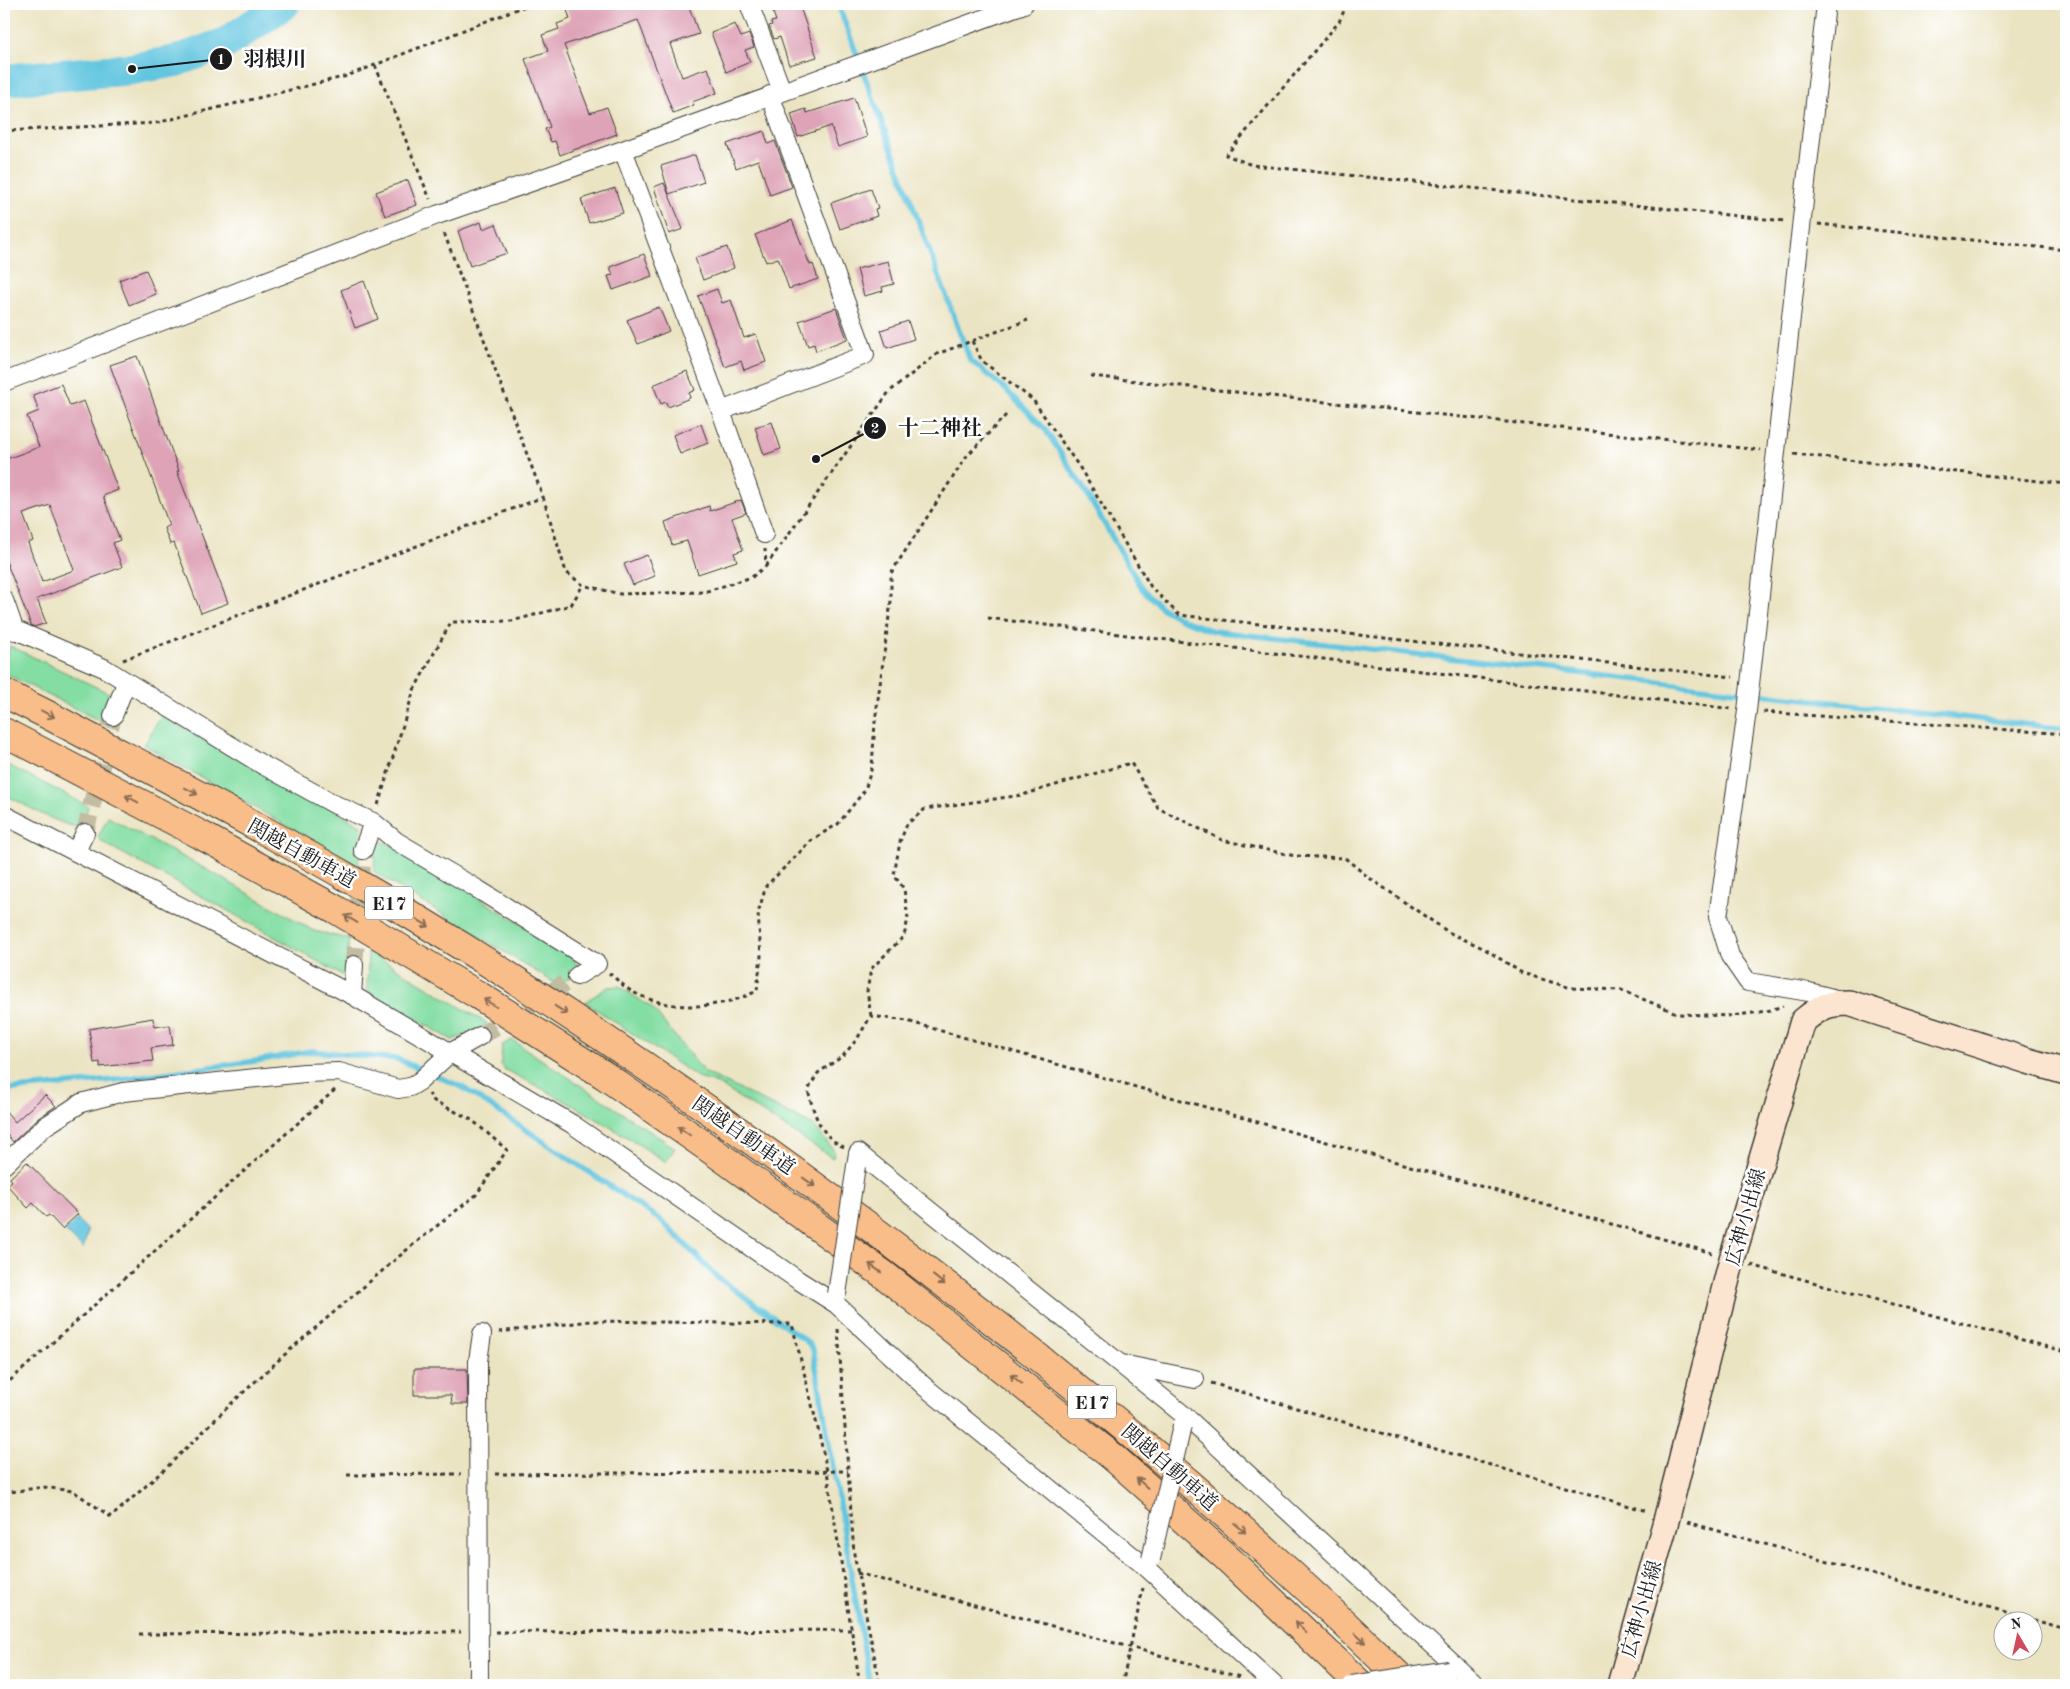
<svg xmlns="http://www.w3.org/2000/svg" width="2070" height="1689" viewBox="0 0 2070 1689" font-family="'Old Standard TT','Noto Serif JP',serif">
<rect width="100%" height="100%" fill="#fff"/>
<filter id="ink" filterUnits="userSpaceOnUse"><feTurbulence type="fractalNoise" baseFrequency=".02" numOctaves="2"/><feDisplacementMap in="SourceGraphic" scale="10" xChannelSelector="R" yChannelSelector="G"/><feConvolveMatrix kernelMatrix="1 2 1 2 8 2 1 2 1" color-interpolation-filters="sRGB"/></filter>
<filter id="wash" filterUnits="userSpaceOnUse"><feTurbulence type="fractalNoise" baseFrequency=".0096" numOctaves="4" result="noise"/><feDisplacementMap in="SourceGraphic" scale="20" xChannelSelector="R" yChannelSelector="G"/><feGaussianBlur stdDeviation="1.12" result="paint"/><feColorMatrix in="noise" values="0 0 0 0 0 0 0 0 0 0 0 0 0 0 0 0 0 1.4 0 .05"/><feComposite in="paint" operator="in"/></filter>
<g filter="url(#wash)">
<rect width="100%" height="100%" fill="#ebe4c3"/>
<!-- green -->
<path fill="#84dea4" stroke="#507d60" d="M10 646 115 696 108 725 4 673V658Z
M161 716 245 759 362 826 358 866 144 745Z
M4 763 88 806 83 826C70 832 18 801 4 794Z
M108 817 213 873 314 931 349 939 346 975H342L223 908 102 842 98 837Z
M375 839 401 849 573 957 577 966 575 974 558 985 374 872Z
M368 951 378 957 488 1024 475 1032 452 1040 367 991Z
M619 986 652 1008 704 1072 814 1126 834 1151 833 1158 718 1084 699 1078 585 1002 608 987Z
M512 1040 675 1148 666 1162C614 1128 561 1097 505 1070L501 1064 502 1045Z"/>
<!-- water -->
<path fill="#63c6e0" stroke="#40717e" d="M77 1219 88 1231 83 1249 65 1231Z"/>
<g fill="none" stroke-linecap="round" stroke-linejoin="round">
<!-- stream -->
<path stroke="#63c6e0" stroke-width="5.5" d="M838 4 970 360 1004 388 1045 429 1084 489 1143 590 1163 609 1183 620 1213 631 2066 729
M4 1090 114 1080 256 1061 311 1051 397 1059 462 1087 662 1221 717 1277 805 1340 813 1349 870 1685"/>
<!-- river -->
<path stroke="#63c6e0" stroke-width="32" d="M4 80 132 69 176 61 226 43 284 4"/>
</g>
<g id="blocks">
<!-- building -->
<path fill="#dea3b7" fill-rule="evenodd" d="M576 4H688L699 34 670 44 682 77 708 68 717 93 692 102 694 105 673 113 638 20 564 45 590 113 607 107 617 134 560 155 555 141 551 142 545 129 550 127 525 59 548 51 542 35 559 29 557 24 570 19 566 7Z
M770 4H799L817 57 789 65 780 37 774 39 769 26 772 25 771 22 776 21Z
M735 24 741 37 749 34 754 47 745 50 750 62 726 72 711 33Z
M854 98 867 137 838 147 831 126 798 137 791 114 806 109 807 113Z
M764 131 768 144 775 141 792 187 770 195 758 160 736 168 727 144Z
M695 155 704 182 669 194 661 166Z
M408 180 417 205 385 216 376 192Z
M664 183 683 229 669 234 654 187Z
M615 188 623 213 589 223 581 199Z
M871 189 878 208 875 209 877 216 840 229 831 203Z
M792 220 810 265 813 264 818 279 789 289 778 258 766 262 755 235Z
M481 222 483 229 496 224 507 253 470 266 458 231Z
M727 247 734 268 703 280 695 258Z
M644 254 652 276 613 290 608 276 613 275 610 267Z
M888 261 894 284 882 287 883 291 864 296 857 269Z
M146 270 156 294 129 305 119 280Z
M364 281 378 319 355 328 341 290Z
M717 289 722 303 731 300 744 338 756 334 766 362 744 370 741 361 725 367 698 296Z
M659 307 669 331 638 344 627 320Z
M836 308 847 339 816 351 814 344 808 346 799 321Z
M908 321 914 339 887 348 881 330Z
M137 356 179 471H177L228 603 201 613 174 543 170 544 164 528 169 525 110 365Z
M687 371 695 390 689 393 690 398 668 407 666 402 661 404 653 385Z
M61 384 70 406 84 401 118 490 103 496 120 540 113 543 122 567 37 599 46 623 34 627 31 625 4 556V460L39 447 27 416 39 411 33 395ZM50 505 74 570 42 582 28 543 33 541 23 514Z
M772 422 781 449 764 455 755 427Z
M701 424 708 443 680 454 673 435Z
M741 500 746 513 732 518 743 550 734 553 737 561 698 574 687 541 672 545 665 522 709 506 710 511Z
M647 555 655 576 633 585 624 564Z
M153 1018 154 1027 170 1025 173 1045 151 1048 153 1061 100 1067V1062L94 1063 89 1029Z
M45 1095 56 1106 37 1119 13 1142 4 1131V1109L15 1122Z
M27 1162 78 1214 62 1229 49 1215 46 1217 33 1203 28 1208 7 1185 12 1181 10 1178Z
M414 1369H467L468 1404H452L451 1395H414Z"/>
</g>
</g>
<g filter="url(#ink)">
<use href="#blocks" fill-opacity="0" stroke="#3b3a35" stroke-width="1"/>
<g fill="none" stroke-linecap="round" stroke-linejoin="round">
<!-- minor-tunnel -->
<path stroke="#c2bca2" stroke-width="18" stroke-dasharray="18 9" stroke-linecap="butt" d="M85 833 113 716
M354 965 363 850
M480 1036 577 976"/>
<!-- minor casing -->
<g stroke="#3b3a35" stroke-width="20">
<path id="minor" d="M749 4 782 91
M1826 4 1747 711 1718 917 1730 956 1748 982 1809 992 1844 1001
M623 150 721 411 764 534
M4 382 437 215 623 150 1024 4
M721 411 865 355 770 95
M4 600 15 631
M4 625 104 668 261 764 336 805 373 822 396 841 479 890 597 964 577 976
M113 716 126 683
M4 815 352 995 572 1124 798 1280 836 1304 925 1387 1147 1568 1274 1685
M363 850 373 822
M76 851 85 833
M352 995 354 965
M4 1165 44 1127 81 1103 123 1092 304 1073 339 1072 398 1089 410 1087 420 1081 450 1053 480 1036
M856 1166 858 1153 1185 1416 1476 1685
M1122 1364 1195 1379
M479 1685 478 1361 482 1334"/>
</g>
<!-- secondary casing -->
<g stroke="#3b3a35" stroke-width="28">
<path id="secondary" d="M1620 1685 1667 1517 1732 1259 1803 1021C1820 1007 1827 1003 1849 1003L2028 1061 2066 1072"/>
</g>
<!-- motorway casing -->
<g stroke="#3b3a35" stroke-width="30">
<path id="motorway" d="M4 693 48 715C147 768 247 819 345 876 514 974 678 1085 836 1202 1037 1350 1230 1509 1408 1685
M4 732 201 835 335 909 478 995 604 1075 724 1159 883 1274 1113 1457 1226 1557 1361 1685"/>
</g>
<!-- path -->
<path stroke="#3b3a35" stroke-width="3" stroke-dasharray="4 4" stroke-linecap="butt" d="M1347 4 1339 22 1226 155 1252 165 1785 221
M375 65 430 199
M4 131 156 123 347 76 530 4
M1818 224 2066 250
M972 341 982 361 1033 400 1080 468 1151 587 1179 615 1733 677
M1091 376 1760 450
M1794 454 2066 484
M543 497 566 572 583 585 620 594 704 592 752 577 766 566 765 549
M766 566 889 392 937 354 1028 320
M988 618 1732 709
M123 660 543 497 443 230
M1763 712 2066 734
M378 805 414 690 451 622 512 621 571 605 583 585
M609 973C618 980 627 990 637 994 675 1012 720 1009 757 991L761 956 758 913 766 886 813 839 838 824 865 790 872 767 875 722 891 601V573L966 457 1007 414
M871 1016 867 991 871 969 904 936 908 919 904 889 894 875 900 842 907 824 925 809 1022 795 1131 763 1158 808 1222 840 1295 856 1345 858 1368 877 1448 932 1485 949 1522 973 1571 988 1621 990 1679 1014 1731 1016 1767 1011 1783 1006
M844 1147C820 1136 814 1114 808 1090L818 1073 843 1056 857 1039 871 1016 907 1021 1712 1253
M1751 1265 2066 1352
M838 1329 854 1554 880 1685
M499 1332 591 1321 792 1324 819 1433 827 1471 860 1685
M1211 1383 1647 1511
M4 1386 336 1089
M495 1474 848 1471
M347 1475 461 1474
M4 1493 43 1487 73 1491 111 1517 165 1469 234 1401 292 1348 409 1248 476 1195 507 1150 472 1120 434 1101 429 1094
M1687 1522 2066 1629
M857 1573 1240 1677
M495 1632 852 1630
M139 1634 461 1632
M1122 1685 1143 1588"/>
<!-- minor -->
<use href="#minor" stroke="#fff" stroke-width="18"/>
<!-- secondary -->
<use href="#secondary" stroke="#fce5d0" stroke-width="25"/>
<!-- motorway -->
<use href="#motorway" stroke="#f8bd89" stroke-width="28"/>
<!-- minor-bridge casing -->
<g stroke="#3b3a35" stroke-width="20" stroke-linecap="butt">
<path id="minor-bridge" d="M837 1294 856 1166
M1151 1559 1182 1426
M1352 1685 1449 1670"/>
</g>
<!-- minor-bridge -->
<use href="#minor-bridge" stroke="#fff" stroke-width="18"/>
</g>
<!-- one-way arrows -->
<defs><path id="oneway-shaft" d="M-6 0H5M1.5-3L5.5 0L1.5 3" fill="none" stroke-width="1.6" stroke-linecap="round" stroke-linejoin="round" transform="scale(1.25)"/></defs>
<g stroke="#8a6c52">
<use href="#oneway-shaft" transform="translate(48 714) rotate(27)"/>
<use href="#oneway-shaft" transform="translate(191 791) rotate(28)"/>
<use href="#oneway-shaft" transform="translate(132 799) rotate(-152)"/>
<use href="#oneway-shaft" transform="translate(351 919) rotate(-149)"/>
<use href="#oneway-shaft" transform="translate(423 923) rotate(31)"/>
<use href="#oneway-shaft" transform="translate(490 1003) rotate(-148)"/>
<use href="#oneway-shaft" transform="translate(561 1010) rotate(33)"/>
<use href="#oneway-shaft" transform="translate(684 1131) rotate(-145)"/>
<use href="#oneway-shaft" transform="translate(809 1182) rotate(36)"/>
<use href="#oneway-shaft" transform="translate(875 1268) rotate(-144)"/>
<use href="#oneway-shaft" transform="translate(939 1280) rotate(38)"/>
<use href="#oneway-shaft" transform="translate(1016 1379) rotate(-141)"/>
<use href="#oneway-shaft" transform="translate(1142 1483) rotate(-139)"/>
<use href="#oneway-shaft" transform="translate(1240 1528) rotate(41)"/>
<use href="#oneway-shaft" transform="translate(1301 1627) rotate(-137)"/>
<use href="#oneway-shaft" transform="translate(1360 1638) rotate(43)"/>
</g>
</g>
<g text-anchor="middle" stroke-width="5" stroke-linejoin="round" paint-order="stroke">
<!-- shield labels -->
<g fill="#fff" stroke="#606060" stroke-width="1">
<rect x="365" y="886.5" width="48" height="33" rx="4"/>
<rect x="1068" y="1385.5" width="48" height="33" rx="4"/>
</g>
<g font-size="19" font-weight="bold" fill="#1c1c1c">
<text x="389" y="910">E17</text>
<text x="1092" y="1409">E17</text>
</g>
<!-- street labels -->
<g font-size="20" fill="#1c1c1c" stroke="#fff">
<text transform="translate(302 853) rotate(29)" y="7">関越自動車道</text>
<text transform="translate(744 1135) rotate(35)" y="7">関越自動車道</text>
<text transform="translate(1745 1217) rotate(-74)" y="7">広神小出線</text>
<text transform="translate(1170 1467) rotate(41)" y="7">関越自動車道</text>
<text transform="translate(1641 1609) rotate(-74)" y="7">広神小出線</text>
</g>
</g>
<!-- callouts -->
<path fill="none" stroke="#1c1c1c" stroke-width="2" d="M132 69L221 59M816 459L875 428"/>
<g fill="#1c1c1c" stroke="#fff" stroke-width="2">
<circle cx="132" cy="69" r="5"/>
<circle cx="816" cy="459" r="5"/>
<circle cx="221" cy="59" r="12"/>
<circle cx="875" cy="428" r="12"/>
</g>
<g font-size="15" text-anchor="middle" font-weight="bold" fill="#fff">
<text x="221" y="64">1</text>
<text x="875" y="433">2</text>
</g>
<g font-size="21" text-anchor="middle" font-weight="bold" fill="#1c1c1c" stroke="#fff" stroke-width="5" stroke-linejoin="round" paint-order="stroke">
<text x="275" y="66">羽根川</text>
<text x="940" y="435">十二神社</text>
</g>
<!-- margin -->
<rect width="2070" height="1689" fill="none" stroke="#fff" stroke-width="20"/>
<!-- north arrow -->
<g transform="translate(2018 1636) rotate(351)"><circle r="24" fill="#ffffff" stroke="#a4a4a4"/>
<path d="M0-4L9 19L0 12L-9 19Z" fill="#d1495b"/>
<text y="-8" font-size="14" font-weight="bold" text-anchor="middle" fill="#1c1c1c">N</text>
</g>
</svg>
